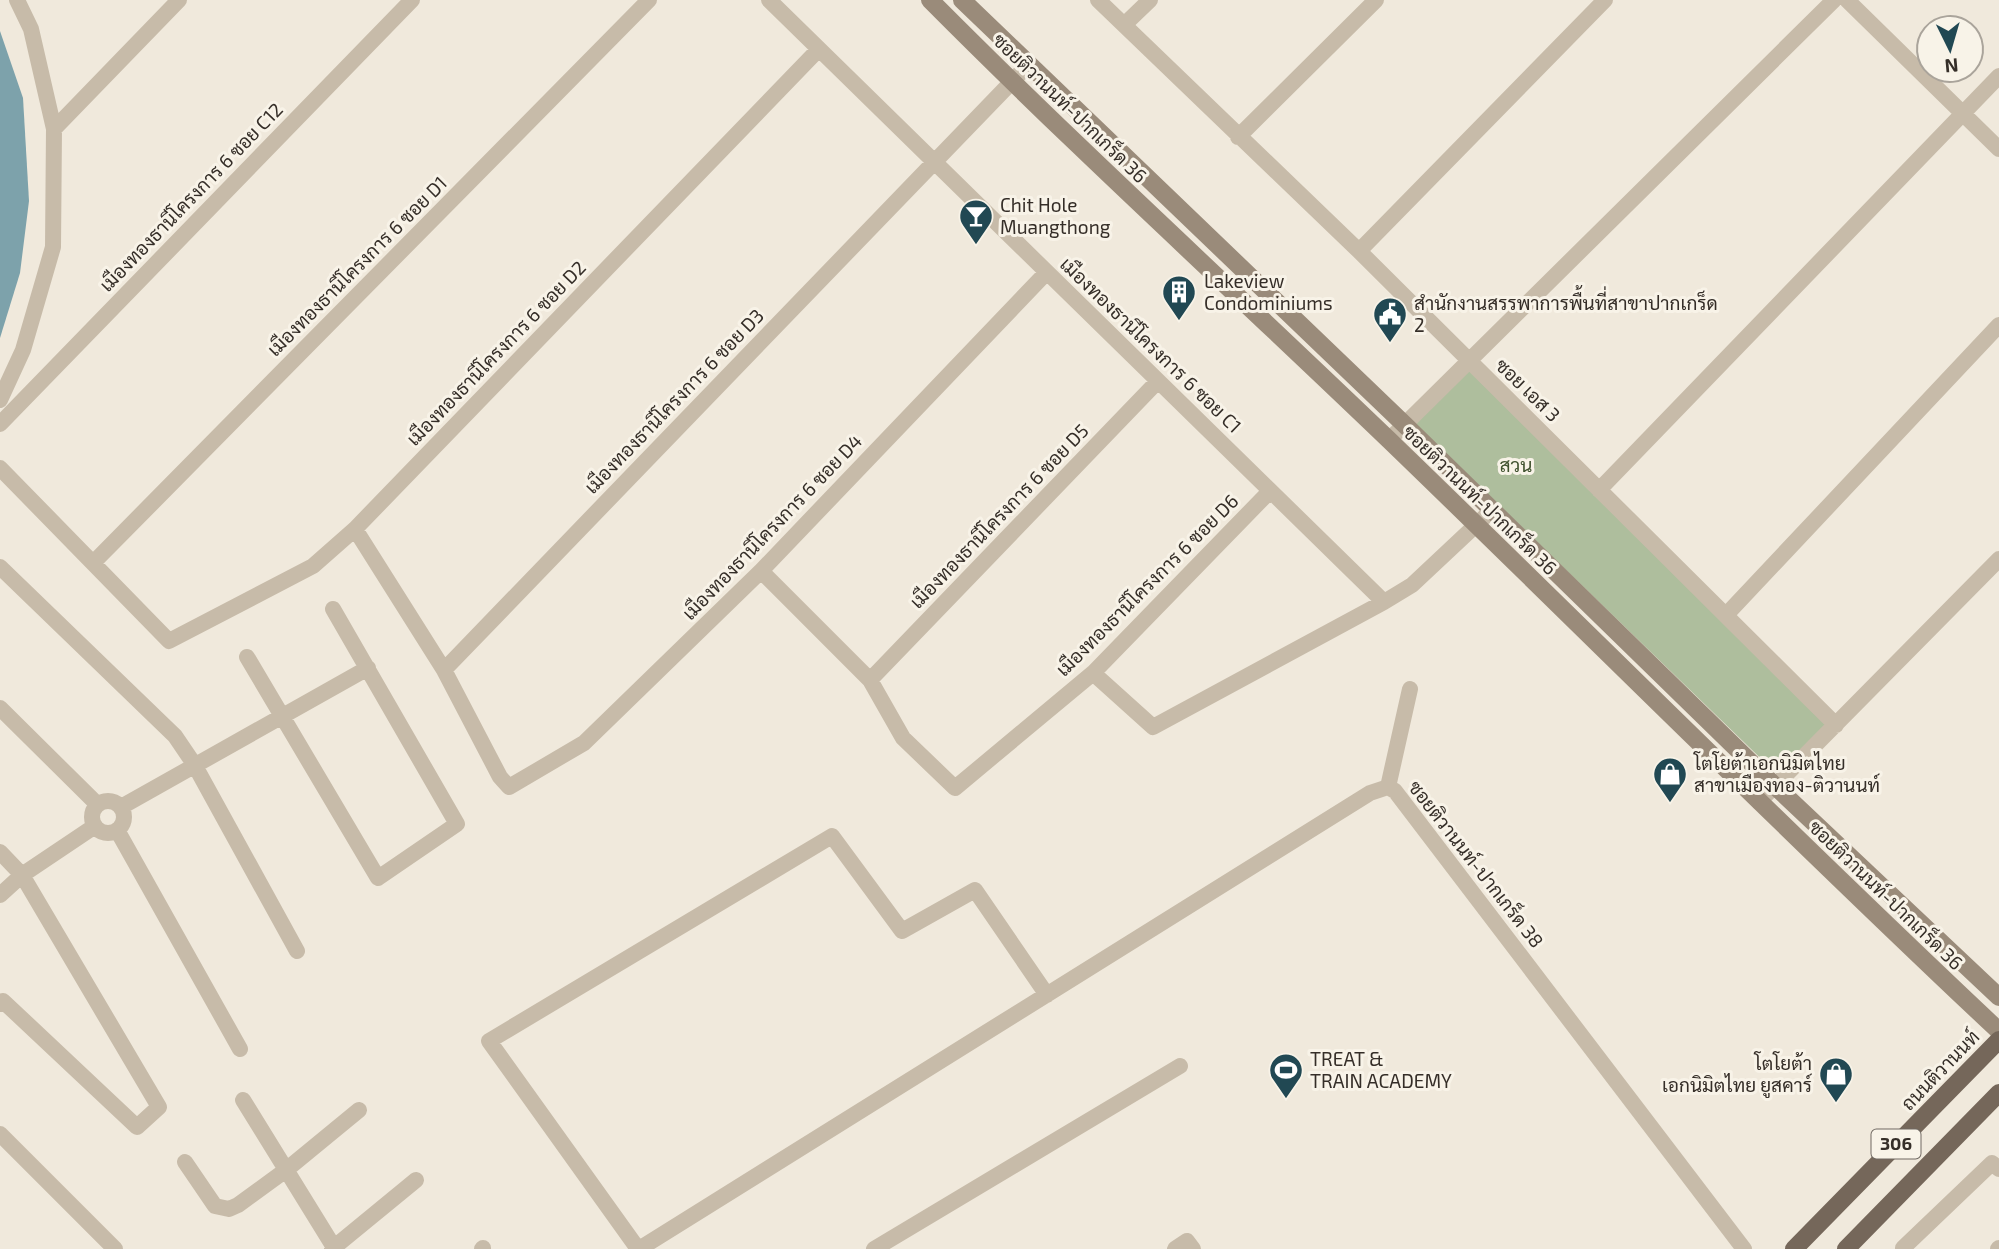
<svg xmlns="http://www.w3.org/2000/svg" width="1999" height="1249" viewBox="0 0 1999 1249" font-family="'Exo 2',Sarabun,sans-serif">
<rect width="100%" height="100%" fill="#f0e9dc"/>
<!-- green -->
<path fill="#aebe9d" d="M1469 362 1836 725 1781 778 1412 421Z"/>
<!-- water -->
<path fill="#7da2ab" d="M0 31 23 98 29 201 20 273 0 338Z"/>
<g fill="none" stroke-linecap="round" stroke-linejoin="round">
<!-- street -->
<path stroke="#c7bba9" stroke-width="16" d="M769 0 1384 602
M1098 0 1359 251 1836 725
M1847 0 1999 149
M1124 25 1150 0
M54 129 179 0
M1238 137 1376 0
M1359 251 1605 0
M0 400 23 350 53 247 54 129 31 29 17 0
M0 424 412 0
M1389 440 1834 0
M0 468 169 641 313 566 355 529 819 49
M1599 490 1999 76
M355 529 444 670 500 777 509 787 584 743 761 571 1047 272
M94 562 649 0
M0 567 175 736 194 764 297 951
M761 571 870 680 903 738 955 788 1093 673 1270 491
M1726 615 1999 325
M247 657 378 878 457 824 333 609
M444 670 1028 65
M1093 673 1153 727 1384 602 1412 585 1492 510
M870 680 1158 381
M0 708 97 804
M1388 787 1410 689
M92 817a16 16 0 1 1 32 0a16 16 0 1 1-32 0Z
M1759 802 1999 559
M121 807 368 668
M117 830 240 1049
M0 852 22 875 159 1107 137 1127 3 1001 0 1004
M0 895 22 875 95 826
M243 1100 335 1249
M0 1134 115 1249
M185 1162 215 1206 229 1209 238 1205 286 1170 359 1110
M1903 1248 1992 1163 1999 1169
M332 1249 416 1180
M482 1249 483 1248
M638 1249 489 1041 832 836 902 931 975 890 1047 995
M639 1249 1370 793 1388 787 1395 791 1744 1249
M874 1249 1180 1066
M1175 1249 1187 1241 1193 1249
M1998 1249 1999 1248"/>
<!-- secondary -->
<path stroke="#9a8b7a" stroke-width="18" d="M930 0C1079 150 1235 292 1388 439 1592 636 1792 837 1999 1031
M962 0 1405 425 1775 786 1999 997"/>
<!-- primary -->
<path stroke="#75675a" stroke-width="18" d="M1794 1249 1999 1040
M1846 1249 1999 1093"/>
</g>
<!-- icons -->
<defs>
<g id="bar-pin" transform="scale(1.75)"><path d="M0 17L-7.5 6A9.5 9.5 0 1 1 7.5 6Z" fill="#214853" stroke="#f8f3e8"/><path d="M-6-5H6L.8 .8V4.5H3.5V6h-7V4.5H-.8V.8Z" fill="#fff"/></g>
<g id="building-pin" transform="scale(1.75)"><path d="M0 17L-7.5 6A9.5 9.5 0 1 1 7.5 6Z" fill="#214853" stroke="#f8f3e8"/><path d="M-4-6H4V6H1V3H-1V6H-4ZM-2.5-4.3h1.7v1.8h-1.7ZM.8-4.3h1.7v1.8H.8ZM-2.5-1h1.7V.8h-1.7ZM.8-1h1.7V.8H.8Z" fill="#fff"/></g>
<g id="civic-pin" transform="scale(1.75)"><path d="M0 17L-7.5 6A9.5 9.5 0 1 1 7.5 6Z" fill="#214853" stroke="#f8f3e8"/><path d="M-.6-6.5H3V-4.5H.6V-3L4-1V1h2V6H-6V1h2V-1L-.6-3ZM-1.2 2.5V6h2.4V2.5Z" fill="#fff"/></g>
<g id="shop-pin" transform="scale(1.75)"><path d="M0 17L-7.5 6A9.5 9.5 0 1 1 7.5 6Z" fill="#214853" stroke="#f8f3e8"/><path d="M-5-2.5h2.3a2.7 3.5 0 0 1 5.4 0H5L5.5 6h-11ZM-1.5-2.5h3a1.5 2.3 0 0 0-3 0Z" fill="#fff"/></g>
<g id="stadium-pin" transform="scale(1.75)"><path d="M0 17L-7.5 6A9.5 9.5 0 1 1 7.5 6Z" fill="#214853" stroke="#f8f3e8"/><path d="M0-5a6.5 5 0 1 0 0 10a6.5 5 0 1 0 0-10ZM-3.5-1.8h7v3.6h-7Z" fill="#fff"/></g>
</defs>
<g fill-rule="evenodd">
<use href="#bar-pin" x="976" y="216"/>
<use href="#building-pin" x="1179" y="292"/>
<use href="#civic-pin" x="1390" y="314"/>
<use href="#shop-pin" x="1670" y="774"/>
<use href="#stadium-pin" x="1286" y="1070"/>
<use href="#shop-pin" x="1836" y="1074"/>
</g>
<g text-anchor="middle" stroke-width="6" stroke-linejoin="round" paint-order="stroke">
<!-- shield labels -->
<rect fill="#f8f3e8" stroke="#706962" stroke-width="2" x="1871.5" y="1129.5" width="49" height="29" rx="5"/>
<g font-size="18" font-weight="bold" fill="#352e28">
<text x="1896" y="1150">306</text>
</g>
<!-- street labels -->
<g font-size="19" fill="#352e28" stroke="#f8f3e8">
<text transform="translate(1070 108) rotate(44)" y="7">ซอยติวานนท์-ปากเกร็ด 36</text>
<text transform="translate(191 197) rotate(-46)" y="7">เมืองทองธานีโครงการ 6 ซอย C12</text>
<text transform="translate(357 266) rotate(-45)" y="7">เมืองทองธานีโครงการ 6 ซอย D1</text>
<text transform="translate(1151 345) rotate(44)" y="7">เมืองทองธานีโครงการ 6 ซอย C1</text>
<text transform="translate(496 353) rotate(-46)" y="7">เมืองทองธานีโครงการ 6 ซอย D2</text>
<text transform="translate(1528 390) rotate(44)" y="7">ซอย เอส 3</text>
<text transform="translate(674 401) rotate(-46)" y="7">เมืองทองธานีโครงการ 6 ซอย D3</text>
<text transform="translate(1480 500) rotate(44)" y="7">ซอยติวานนท์-ปากเกร็ด 36</text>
<text transform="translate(999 516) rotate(-46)" y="7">เมืองทองธานีโครงการ 6 ซอย D5</text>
<text transform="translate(772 527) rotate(-46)" y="7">เมืองทองธานีโครงการ 6 ซอย D4</text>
<text transform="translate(1147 585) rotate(-45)" y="7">เมืองทองธานีโครงการ 6 ซอย D6</text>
<text transform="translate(1476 864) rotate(52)" y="7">ซอยติวานนท์-ปากเกร็ด 38</text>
<text transform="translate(1886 895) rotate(44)" y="7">ซอยติวานนท์-ปากเกร็ด 36</text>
<text transform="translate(1940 1070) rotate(-46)" y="7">ถนนติวานนท์</text>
</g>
<!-- poi labels -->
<g font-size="19" fill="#352e28" stroke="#f8f3e8" text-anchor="start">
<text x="1000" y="212">Chit Hole<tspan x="1000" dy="22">Muangthong</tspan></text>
<text x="1204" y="288">Lakeview<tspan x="1204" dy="22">Condominiums</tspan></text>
<text x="1414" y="310">สำนักงานสรรพาการพื้นที่สาขาปากเกร็ด<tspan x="1414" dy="22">2</tspan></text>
<text x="1694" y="770">โตโยต้าเอกนิมิตไทย<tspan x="1694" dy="22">สาขาเมืองทอง-ติวานนท์</tspan></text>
<text x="1310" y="1066">TREAT &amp;<tspan x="1310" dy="22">TRAIN ACADEMY</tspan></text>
<text x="1812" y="1070" text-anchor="end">โตโยต้า<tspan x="1812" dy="22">เอกนิมิตไทย ยูสคาร์</tspan></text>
</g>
<!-- park labels -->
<g font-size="19" fill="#3f512e" stroke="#f8f3e8">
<text x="1516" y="472">สวน</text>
</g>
</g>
<!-- north arrow -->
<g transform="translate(1950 49) rotate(175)"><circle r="33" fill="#f8f3e8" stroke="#aaa49b" stroke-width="2"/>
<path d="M0-5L12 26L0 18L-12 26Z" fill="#214853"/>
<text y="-10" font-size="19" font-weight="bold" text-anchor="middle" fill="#352e28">N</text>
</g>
</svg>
